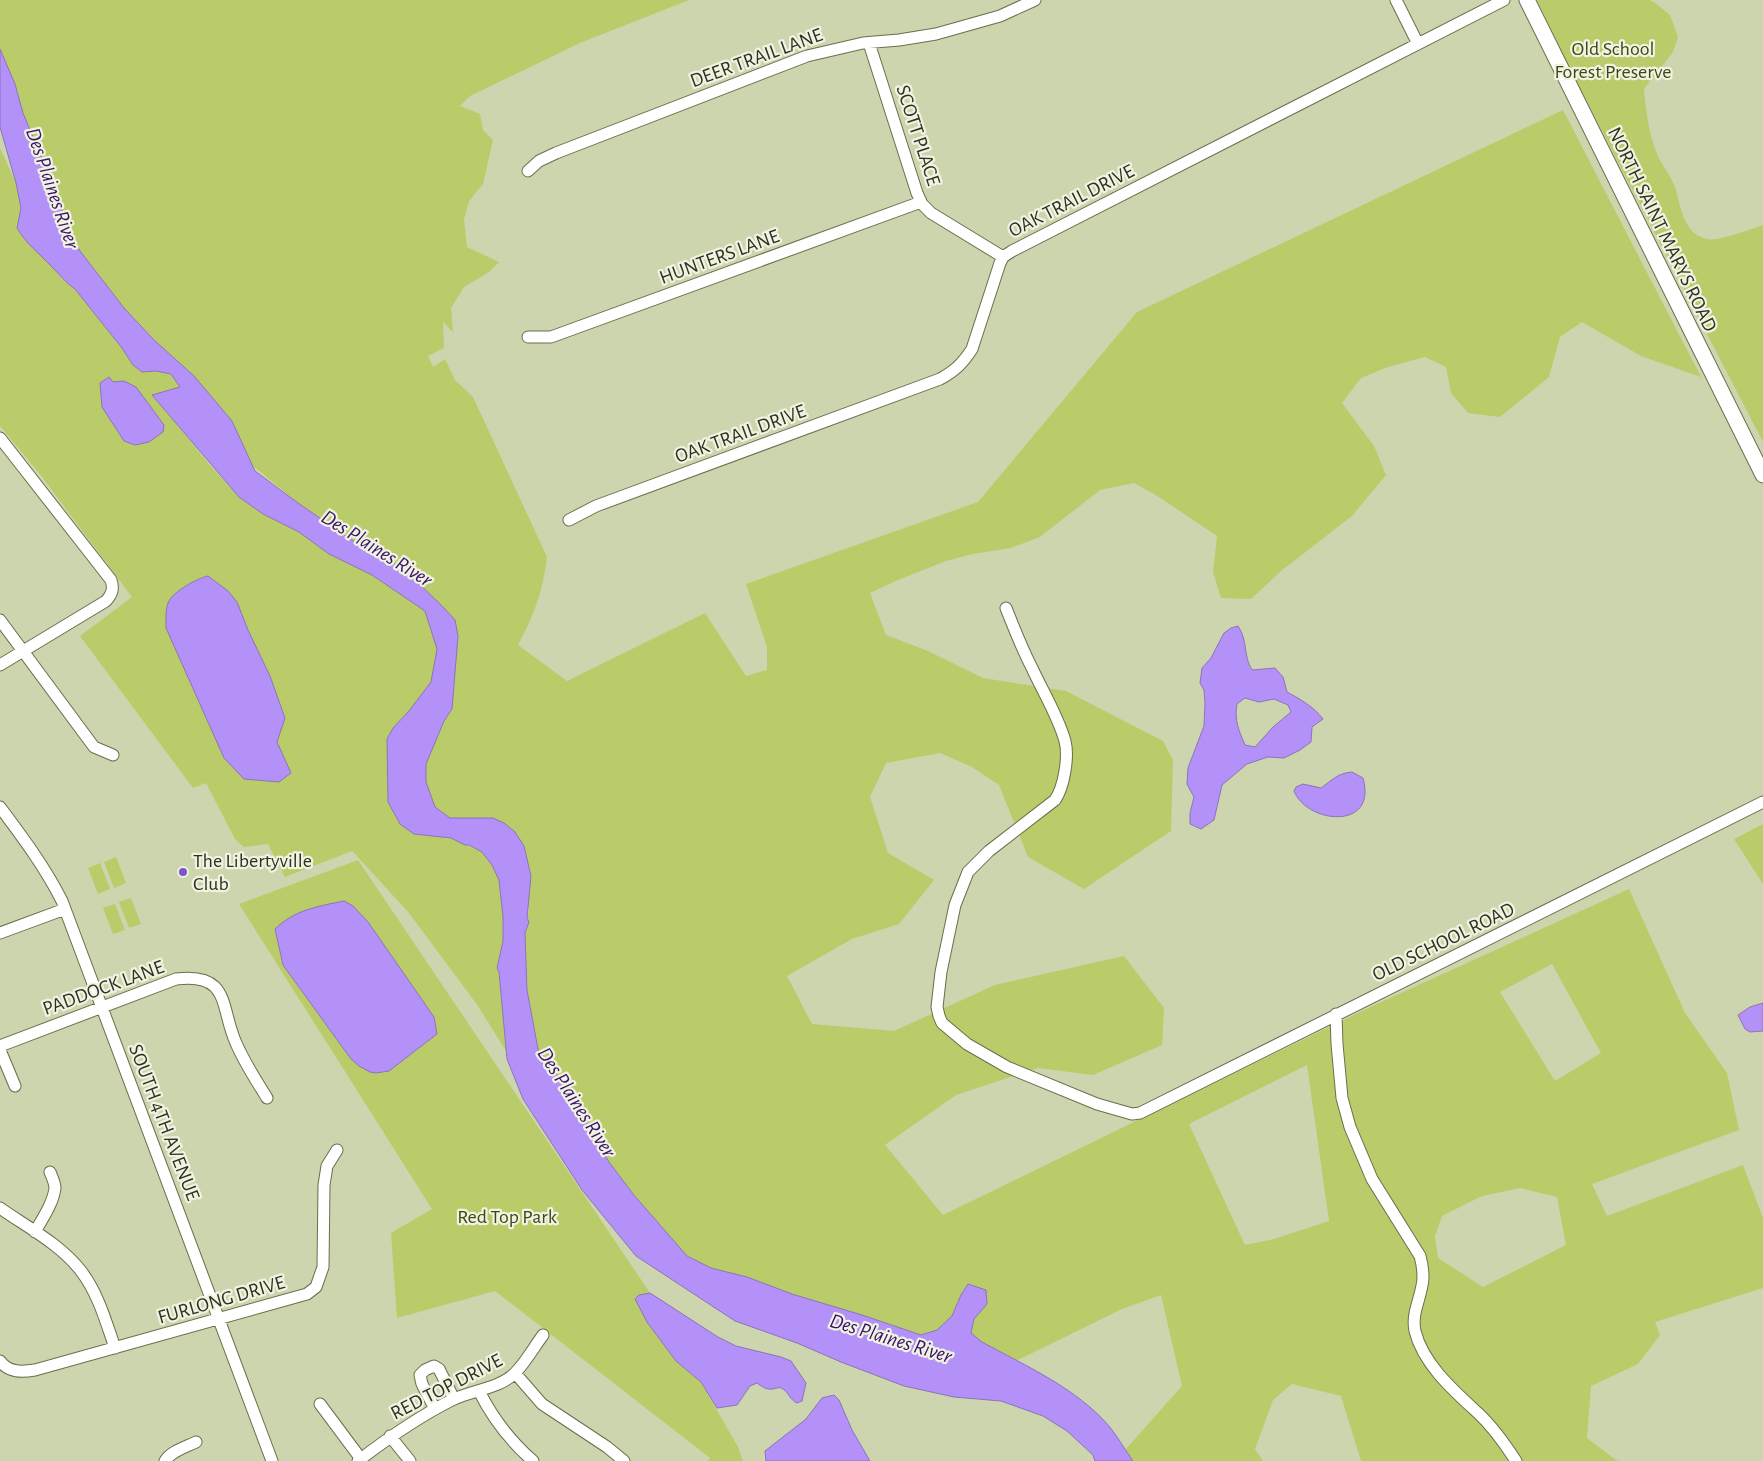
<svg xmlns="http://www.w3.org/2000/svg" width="1763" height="1461" viewBox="0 0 1763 1461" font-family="'Alegreya Sans',sans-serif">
<rect width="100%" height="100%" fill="#ccd5ae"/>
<!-- green -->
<path fill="#bacc6a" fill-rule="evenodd" d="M0 0H689L580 43 470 96 460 106 480 114 483 130 493 140 483 184 469 201 464 219 467 247 499 262 489 272 464 287 451 308 453 332 443 322 444 348 428 356 433 367 445 359 455 380 473 397 547 557C543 591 534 615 518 645L567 681 705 613 746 676 767 670V647L746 584 978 502 1137 312 1563 110 1701 377 1641 356 1582 322 1560 337 1549 377 1500 417 1468 413 1451 393 1446 367 1425 357 1388 367 1361 378 1342 403 1374 446 1386 475 1352 516 1281 571 1251 599 1221 598 1213 572 1217 536 1159 497 1134 483 1100 490 1040 537 1011 548 973 554 946 561 898 580 870 593 886 635 928 651 983 678 1066 691 1163 741 1173 760 1171 831 1084 889 1028 857 999 785 972 767 940 753 886 763 870 797 888 853 934 880 899 924 852 939 787 976 812 1024 894 1031 995 985 1124 956 1164 1008 1162 1045 1093 1075 1038 1068 956 1095 885 1145 943 1215 1366 1009 1629 889 1685 1013 1727 1073 1739 1130 1592 1184 1607 1216 1743 1165 1763 1218V1288L1655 1322 1660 1335 1638 1364 1591 1386 1587 1438 1616 1460 1620 1461H1361L1341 1396 1292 1384 1273 1400 1255 1449 1263 1461H1133L1125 1450 1182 1386 1161 1295 1122 1309 1016 1361 982 1342 971 1333 974 1319 987 1304 986 1290 968 1284 961 1295 953 1316 937 1330 921 1335 862 1315 792 1294 747 1277 711 1268 687 1256 633 1194 609 1162 561 1080 538 1049 527 990 525 933 529 922 527 918 529 911 492 818H450L435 807 426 782V764L444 721 452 709 455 620 443 607 403 568 368 551 298 503 253 466 232 421 124 308 80 251 72 236 51 180 23 113 15 84 0 49ZM1552 964 1601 1053 1555 1081 1500 992ZM1307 1065 1329 1221 1274 1239 1245 1245 1189 1124ZM1520 1188 1557 1197 1566 1245 1483 1287 1438 1258 1435 1236 1442 1216 1482 1196Z
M1537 0H1649L1654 2 1670 15 1678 37 1673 52 1644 89C1646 110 1649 137 1658 156 1663 167 1671 176 1675 187 1681 206 1683 234 1707 239 1718 242 1751 229 1763 225V442L1568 65Z
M0 148 16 183 21 209 17 228C28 246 38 252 52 267 60 275 66 283 75 289L122 348 133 365 142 372 156 370 171 374 180 387 153 395 208 463 239 497 263 514 299 532 329 554 372 575 425 611 437 649 431 682 409 711 393 728 387 782 446 839 451 838 482 852 492 865 499 880 503 917V941L497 968 499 972 506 1051 478 1006 409 913 355 854 352 851 285 877 268 844 244 847 235 839 206 783 193 788 80 636 132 597 39 473 0 426Z
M1763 824V884L1734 839Z
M116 857 126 883 114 888 104 862Z
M358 860 650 1293 639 1295 676 1361 701 1382 738 1447 743 1461H708L710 1458 495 1291 397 1318 391 1233 432 1209 239 904Z
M100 863 110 889 98 894 88 868Z
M131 898 141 924 129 928 119 902Z
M115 904 125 930 113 934 103 908Z"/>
<!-- water -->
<path fill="#b391f8" stroke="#8b74b8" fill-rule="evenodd" d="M0 49 15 84 23 113 51 180 72 236 80 251 124 308 154 340 194 376 232 421 255 471 298 503 368 551 403 568 443 607 455 620 458 636 452 709 444 721 426 764V782L435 807 450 818H493L504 823 515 832 524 846 531 876 527 918 529 922 525 933 527 990 538 1049 548 1062 582 1113 597 1143 609 1162 633 1194 687 1256 711 1268 747 1277 792 1294 862 1315 921 1335 937 1330 952 1316 961 1295 968 1284 986 1290 987 1304 974 1319 971 1333 982 1342C1026 1366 1076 1388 1109 1426 1118 1437 1125 1450 1133 1461H1095L1093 1455 1067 1431 1043 1416 1001 1401 954 1397 904 1386 841 1362 797 1343 735 1321 636 1256 582 1190 523 1099 507 1059 499 972 497 968 503 941V917L499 880 492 865 482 852 469 845H465L451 838 414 834 400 824 388 802 387 739 393 728 409 711 431 682 437 649 425 611 372 575 329 554 299 532 263 514 239 497 152 395 180 387 171 374 156 371 142 372 133 365 122 348 75 289C66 283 60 275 52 267 38 252 28 246 17 228L21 208 16 183 0 127Z
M109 377 113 382 124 381 136 387 164 425 163 432 149 442 135 445 124 441 102 407 100 383Z
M208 576 228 591 237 602 248 630 270 676 285 718 277 742 291 773 279 782 244 779 224 758 166 628C166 619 165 609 169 601 174 591 198 578 208 576Z
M1238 626C1248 640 1243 656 1252 670L1275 668 1283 677 1287 692C1300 699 1314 707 1323 719L1312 727 1311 742 1300 750 1284 758 1268 757 1247 764 1222 785 1214 820 1201 829 1190 824V813L1194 797 1187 784 1188 768 1204 726 1205 703 1204 690 1200 683 1202 668 1211 658 1224 633 1231 628ZM1245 698 1259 702 1274 699 1288 705 1291 712 1273 727 1255 747 1245 745C1239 731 1234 720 1237 704Z
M1352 772 1363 778C1378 831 1307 824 1294 791L1296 787 1303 784 1321 788C1332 780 1338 773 1352 772Z
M344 901 353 906 368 922 434 1017 437 1034 389 1071 376 1073 370 1072 359 1066 351 1059 283 965 275 929C294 910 319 906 344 901Z
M1763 1003V1031L1750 1032 1745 1029 1738 1015 1750 1007Z
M650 1293 718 1337 736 1346 781 1357 791 1361 806 1383 802 1401 797 1403C790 1400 789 1393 783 1389 779 1386 776 1389 772 1389 766 1390 761 1386 757 1383L750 1386 737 1405 717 1408 701 1382 676 1361 647 1322 635 1299 639 1295Z
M834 1395 839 1400 852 1430 870 1461H766L765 1451 806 1419 822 1398Z"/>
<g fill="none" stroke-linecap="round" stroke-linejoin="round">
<!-- minor casing -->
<g stroke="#686f4c" stroke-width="13">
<path id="minor" d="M1396 0 1418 44
M869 43 917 193 922 204 931 213 1003 257
M528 171 539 161 556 153 807 56 863 43 899 40 936 34 1000 16 1035 0
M528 337H551L921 202
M0 438 111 580C114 589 112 594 106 601L0 665
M569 520 596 506 940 379C955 371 963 363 972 349L1000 263 1003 257 1012 251 1504 0
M1006 608C1014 628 1022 649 1032 668 1043 692 1058 716 1065 741 1069 757 1064 787 1055 800L989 851 968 872 955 905 941 972 937 1007 939 1016 942 1023 967 1044 1007 1067 1097 1104 1132 1114 1140 1113 1763 802
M0 620 94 747 113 755
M0 807C23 838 45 867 62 901L272 1461
M0 933 65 909
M1336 1014 1337 1044 1342 1098 1350 1127 1372 1179 1420 1256C1422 1263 1423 1271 1423 1278 1422 1297 1411 1312 1415 1331 1423 1364 1454 1391 1478 1413 1493 1427 1505 1444 1516 1461
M0 1046 176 979C231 972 220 1008 236 1043 244 1062 256 1080 267 1098
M0 1050 15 1086
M0 1208C27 1227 60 1244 81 1271 98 1293 106 1322 115 1348
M35 1232C42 1219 53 1204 55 1188 55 1183 52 1177 50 1172
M0 1361C9 1373 22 1372 35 1370L307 1294 316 1287 323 1267 324 1185 327 1166 337 1150
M515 1373 542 1404 607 1447 624 1461
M479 1391C493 1419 509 1440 533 1461
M320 1404 361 1459
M435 1409 422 1384 420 1375 425 1370 434 1366 439 1369 454 1399
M390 1436 410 1461
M165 1461C171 1451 186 1447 196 1442
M358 1461C388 1438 418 1417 452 1400 472 1390 499 1389 515 1373 526 1362 534 1347 543 1335"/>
</g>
<!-- major casing -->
<g stroke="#686f4c" stroke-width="17">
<path id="major" d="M1527 0 1763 475"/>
</g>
<!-- minor -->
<use href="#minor" stroke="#fff" stroke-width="11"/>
<!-- major -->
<use href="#major" stroke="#fff" stroke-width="15"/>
</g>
<!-- markers -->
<circle fill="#8052cb" stroke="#eff3e0" stroke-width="2" cx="183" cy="872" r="5"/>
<g text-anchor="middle" stroke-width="4.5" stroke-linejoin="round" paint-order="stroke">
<!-- park labels -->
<g font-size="20" fill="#3f4716" stroke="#eff3e0">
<text x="1613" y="55">Old School<tspan x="1613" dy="23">Forest Preserve</tspan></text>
<text x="507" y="1223">Red Top Park</text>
</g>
<!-- street labels -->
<g font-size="20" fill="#2e3122" stroke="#eff3e0">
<text transform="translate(756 57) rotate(-20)" y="7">DEER TRAIL LANE</text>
<text transform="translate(919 135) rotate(72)" y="7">SCOTT PLACE</text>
<text transform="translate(1071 200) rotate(-27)" y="7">OAK TRAIL DRIVE</text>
<text transform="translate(1663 229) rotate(64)" y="7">NORTH SAINT MARYS ROAD</text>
<text transform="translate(719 256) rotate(-20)" y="7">HUNTERS LANE</text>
<text transform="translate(740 433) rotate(-20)" y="7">OAK TRAIL DRIVE</text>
<text transform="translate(1443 941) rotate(-26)" y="7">OLD SCHOOL ROAD</text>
<text transform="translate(103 987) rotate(-20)" y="7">PADDOCK LANE</text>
<text transform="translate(165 1122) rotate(69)" y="7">SOUTH 4TH AVENUE</text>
<text transform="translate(221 1299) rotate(-16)" y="7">FURLONG DRIVE</text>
<text transform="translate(446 1386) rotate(-27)" y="7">RED TOP DRIVE</text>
</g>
<!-- poi labels -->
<g font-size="20" fill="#2e3122" stroke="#eff3e0" text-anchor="start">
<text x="193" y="867">The Libertyville<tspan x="193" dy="23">Club</tspan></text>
</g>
<!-- water labels -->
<g font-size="21" font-style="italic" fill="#3b116c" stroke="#eff3e0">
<text transform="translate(53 188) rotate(71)" y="7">Des Plaines River</text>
<text transform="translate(377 548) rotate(32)" y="7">Des Plaines River</text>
<text transform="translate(577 1102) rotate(57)" y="7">Des Plaines River</text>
<text transform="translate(891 1338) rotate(17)" y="7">Des Plaines River</text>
</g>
</g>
</svg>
